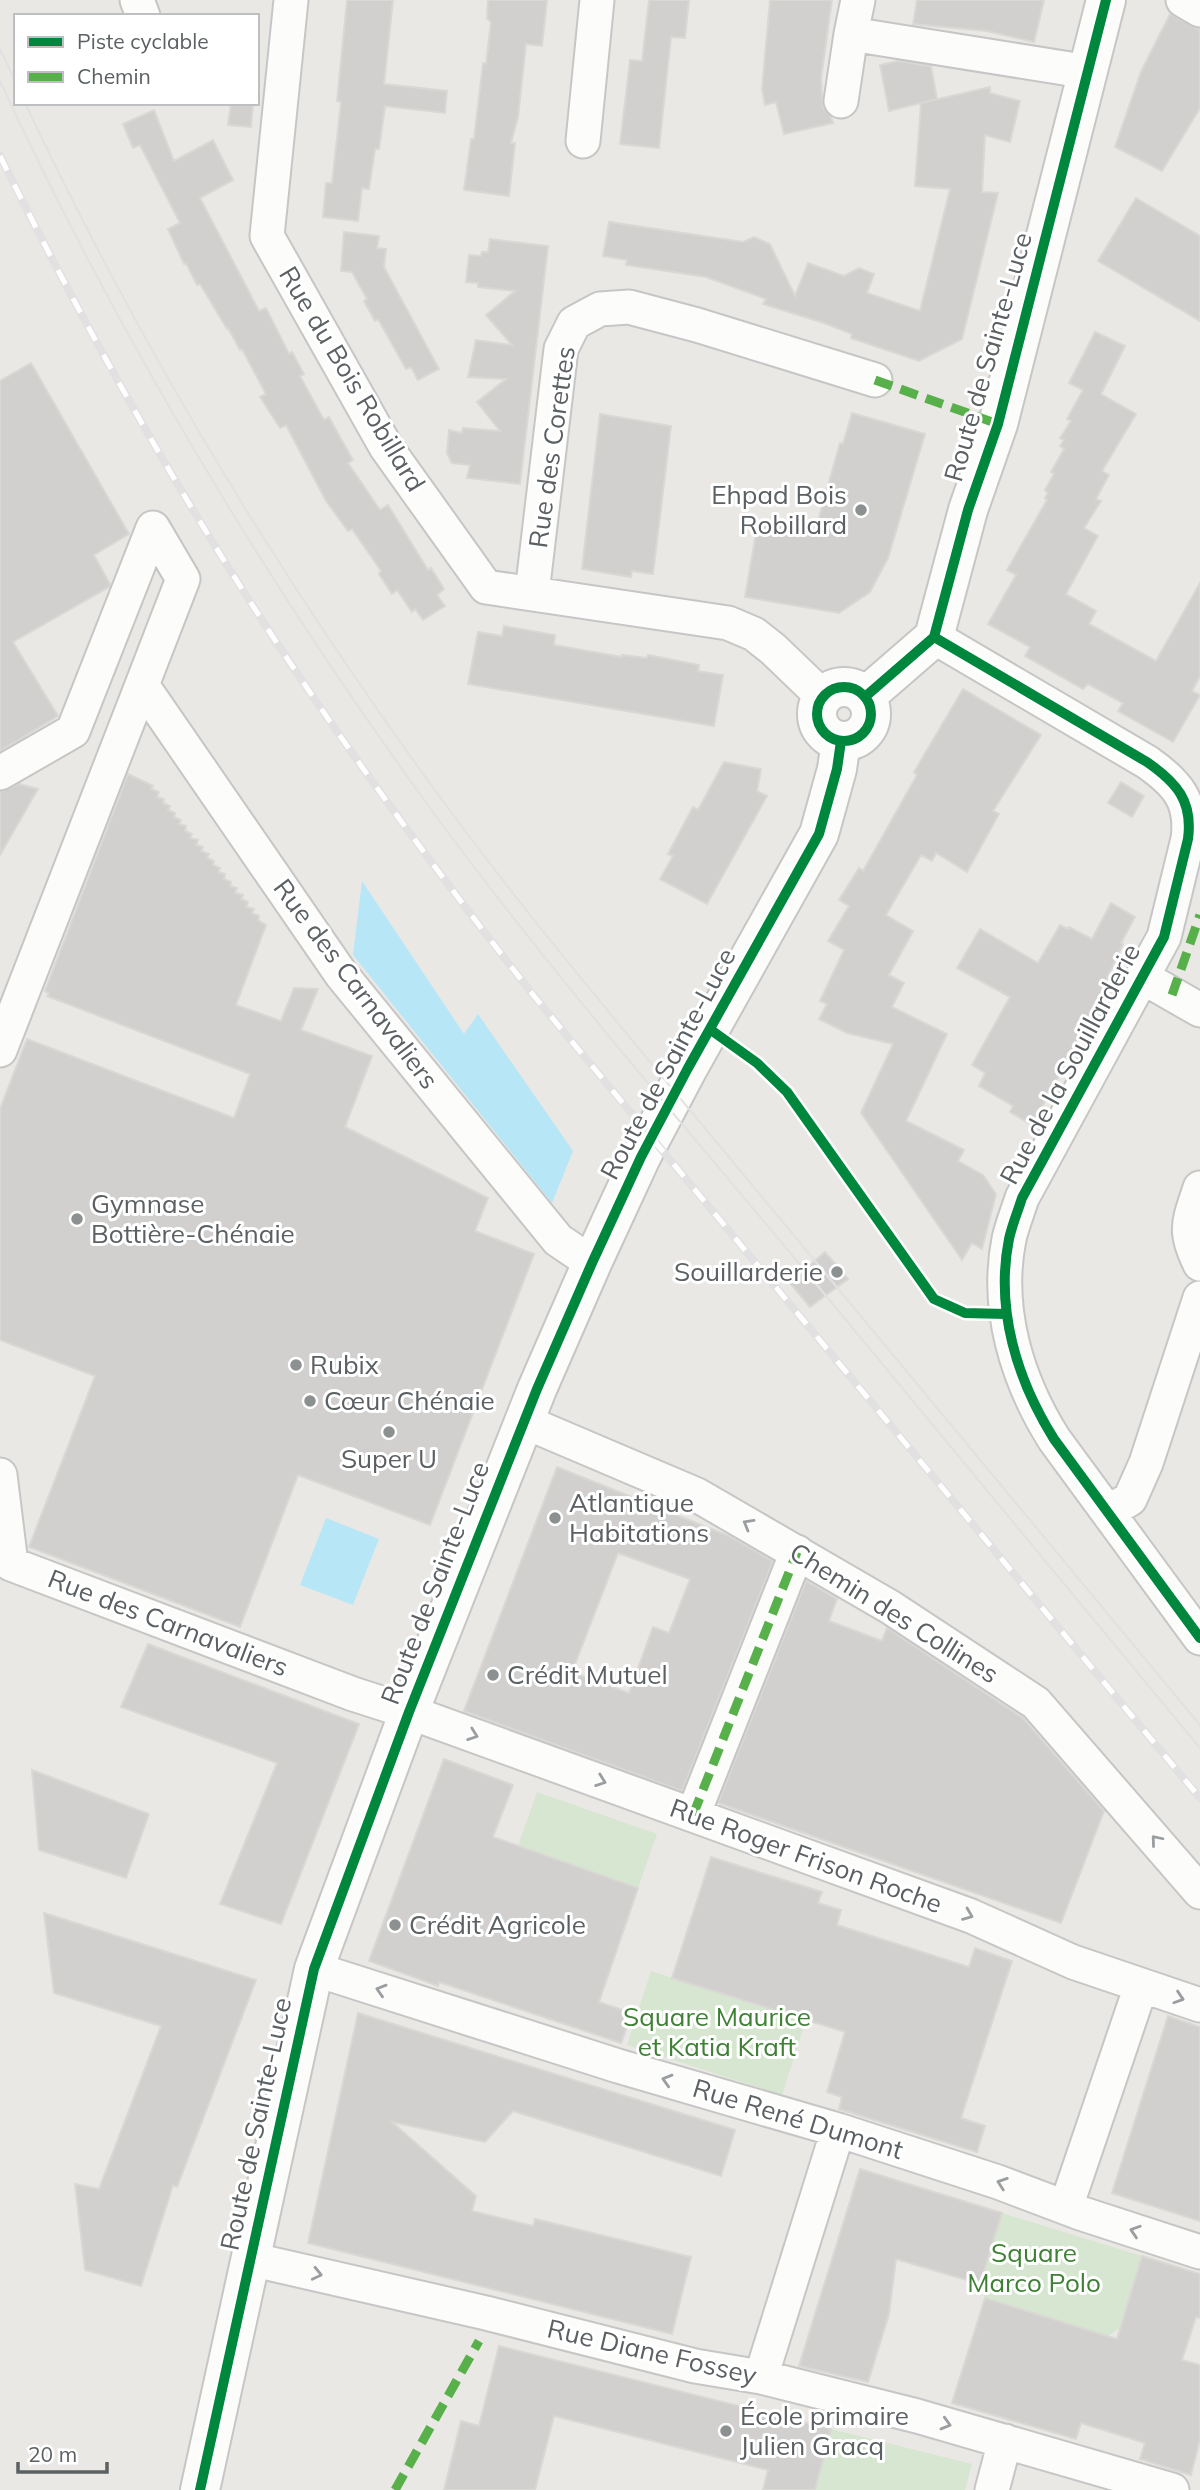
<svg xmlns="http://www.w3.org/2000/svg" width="1200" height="2490" viewBox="0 0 1200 2490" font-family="Mulish,sans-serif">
<rect width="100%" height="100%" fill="#eae8e5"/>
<!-- park -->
<path fill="#d6e6d0" d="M537 1792 657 1834 638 1888 518 1846Z
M651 1971 806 2020 782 2095 627 2045Z
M1002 2213 1142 2256 1120 2328 1108 2336 985 2298 980 2284Z
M831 2429 972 2464 965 2490H815Z"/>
<!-- water -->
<path fill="#b7e7f6" d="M362 881 464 1034 478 1014 573 1151 552 1203 353 955Z
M326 1518 379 1539 353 1605 300 1585Z"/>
<!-- building -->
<path fill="#d2d0cf" stroke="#dad8d4" stroke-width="2" fill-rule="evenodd" d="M347 0H393L384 84 447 91 445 113 385 106 379 149H375L369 189 362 188 358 221 323 217 326 183H332L341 102 337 101Z
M488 0H547L542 46 526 44 518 117 511 143H515L509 196 464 190 471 139H474L483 63 486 64 491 22 487 18Z
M649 0H689L685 38 671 37 659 148 620 144 630 60 642 61Z
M770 0H832L821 79 823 107 831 117 833 123 784 134 776 102 765 105 762 89Z
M917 0H1044L1034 42 987 31 913 24Z
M1170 14 1200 30V108L1162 171 1115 147 1141 72Z
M898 61 931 66 937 99 889 111 880 65Z
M990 87V93L1020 101 1010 142 985 135 982 192 998 193 962 339 919 361 851 338 852 334 824 323 763 304 766 299 706 277 626 265 627 260 603 256 609 222 743 242 754 237 770 244 795 296 808 263 844 276 859 268 874 274 867 293 920 311 950 189 915 186 921 103Z
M231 103 253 105 251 127 228 125Z
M154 110 174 161 213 140 233 180 200 198 259 311 266 308 289 354 292 352 304 374 300 376 324 420 329 417 341 439 353 460 348 463 380 510 388 505 428 570 431 568 444 589 437 595 445 606 423 620 415 609 412 612 397 590 392 594 379 574 381 571 352 529 348 531 326 501 286 425 280 428 260 397 266 394 242 349 240 350 228 328 227 329 200 284 197 285 186 263 184 264 168 229 180 223 140 145 133 148 123 124Z
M1136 198 1200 236V321L1098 261Z
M344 232 379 236 377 248 386 249 384 267 439 369 418 380 411 367 406 369 378 319 375 321 364 301 367 299 352 272 341 271Z
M490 239 548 246 520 484 467 478 470 465 452 463 447 453 449 430 462 433 463 428 500 431 477 402 506 379 468 377 476 340 512 345 486 315 515 291 478 287V283L466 282 469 255 481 256 482 252H488Z
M1095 332 1125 346 1101 394 1136 414 1102 471 1109 475 1096 499 1101 501 1084 528 1098 536 1066 594 1096 611 1089 624 1156 661 1200 583V676L1192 691 1200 695 1173 742 1118 711 1123 703 1088 684 1083 689 1025 656 1030 647 988 624 1016 575 1007 570 1047 500 1045 498 1048 493 1045 490 1054 474 1051 472 1064 449 1060 446 1064 440 1060 438 1071 421 1067 419 1083 390 1069 383Z
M31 363 129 534 94 555 110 584 109 587 13 642 58 716 0 751V381Z
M852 413 925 434 888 558 870 592 839 613 745 597 758 522 815 532 840 443 843 444Z
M600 414 671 426 653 574 632 571 631 577 582 569Z
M504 626 555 635 554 645 622 657V655L647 658 648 655 699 665 698 671 723 675 714 726 468 684 478 632 502 636Z
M963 689 1041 735 993 811 999 814 967 872 936 853 932 861 921 855 886 915 913 931 889 975 904 983 892 1007 947 1034 906 1121 964 1150 958 1161 983 1175 996 1194 982 1249 972 1243 962 1260 861 1113 893 1044 847 1033 819 1019 827 1004 820 1001 844 950 828 941 849 906 839 900 859 868 863 871 917 775 914 772Z
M724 762 761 769 757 791 767 796 707 904 660 879 673 856 668 854 693 807 698 810Z
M128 774 153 786 151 789 159 792 157 797 164 799 163 803 170 806 168 810 175 813 174 817 181 820 179 824 186 826 185 831 192 834 190 838 198 840 196 845 203 847 201 851 209 854 207 858 214 861 213 865 220 868 218 872 225 874 224 879 231 882 230 886 237 888 235 893 243 895 241 899 248 902 246 907 254 909 252 913 259 916 258 920 266 925 236 1005 281 1021 294 988 318 989 301 1030 372 1056 345 1127 488 1198 475 1231 534 1254 430 1525 298 1475 240 1627 29 1547 95 1376 0 1340V1109L27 1039 234 1118 250 1074 47 996 49 993 45 991Z
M1121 782 1144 796 1132 817 1108 803Z
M19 784 38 789 0 855V792Z
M1111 903 1135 917 1121 943 1123 944 1079 1039 1032 1125 1010 1112 1013 1106 979 1086 985 1073 972 1065 1010 997 957 968 980 929 1038 963 1060 925 1068 929 1069 927 1092 939Z
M825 1252 848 1279 810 1307 790 1283Z
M557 1467 729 1536 773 1561 682 1791 464 1711ZM618 1553 690 1579 669 1633 653 1627 629 1693 572 1672Z
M806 1581 837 1599 829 1621 882 1641 887 1628 1023 1718 1104 1811 1061 1923 718 1803Z
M148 1644 359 1724 281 1924 220 1904 277 1763 121 1707Z
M444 1759 513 1785 493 1837 638 1888 599 2002 632 2013 621 2043 439 1982 438 1986 369 1961Z
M32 1770 149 1814 126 1878 39 1850Z
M711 1857 822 1892 818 1903 841 1910 837 1925 969 1967 975 1948 1012 1961 961 2118 985 2126 977 2152 839 2109 842 2097 827 2092 845 2032 672 1978Z
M44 1913 256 1980 177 2187 173 2185 141 2286 85 2270 75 2184 99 2189 161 2026 54 1993Z
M358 2013 735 2130 721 2176 513 2111 485 2142 392 2122 476 2196 472 2211 533 2226 535 2219 691 2257 672 2334 308 2243Z
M1168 2016 1200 2027V2221L1112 2193Z
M860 2169 1002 2213 980 2284 896 2259 889 2314 868 2382 799 2366Z
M1142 2256 1200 2274V2318L1196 2317 1182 2360 1200 2365V2439L1191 2475 1140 2459 1145 2443 1081 2423 1076 2439 952 2403 985 2298 1117 2339Z
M499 2346 831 2429 815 2490H763L768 2470 554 2416 535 2490H444L461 2421 479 2426Z"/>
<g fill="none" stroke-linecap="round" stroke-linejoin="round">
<!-- street casing -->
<g stroke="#c6c6c6" stroke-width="37">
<path id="street" d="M137 0 143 16
M291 0 267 236 386 447 486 587 728 623 754 634 773 649 823 697
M1183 0 1200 10
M851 34 858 0
M841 101 851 34 1089 72
M583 141 597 0
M532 593 561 349 574 323 600 309 629 307 697 325 875 380
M934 637 1147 762C1177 783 1193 801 1188 839L1164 937 1022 1198C1018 1211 1012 1225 1009 1239 995 1309 1017 1380 1054 1439L1200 1638
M0 773 73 731 153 528 183 579 142 685 341 974 558 1240 592 1263
M1144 978 1200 1010
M0 1050 142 685
M1200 1188C1189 1222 1183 1230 1200 1264
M523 1421 697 1495 890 1607 1036 1703 1200 1892
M0 1475 11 1564 353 1694 409 1712 971 1916 1073 1962 1200 2005
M1108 1512 1130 1499 1146 1463 1200 1298
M693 1815 797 1552
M314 1969 618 2066 838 2130 998 2182 1080 2213 1200 2252
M1066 2207 1141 1986
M250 2259 486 2313 695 2366 761 2377 917 2416 1172 2490
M761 2377 838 2130
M992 2490 1005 2441"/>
</g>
<!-- secondary casing -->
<g stroke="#c6c6c6" stroke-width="42">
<path id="secondary" d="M817 714a27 27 0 1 1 54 0a27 27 0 1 1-54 0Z
M866 696 934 637 968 510 998 424 1106 0
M200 2490 314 1969 409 1712 537 1389 592 1263 641 1157 688 1068 819 834 837 769 841 741"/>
</g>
<!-- street -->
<use href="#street" stroke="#fcfcfb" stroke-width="33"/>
<!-- secondary -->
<use href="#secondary" stroke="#fcfcfb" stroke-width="38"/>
<!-- tram -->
<path stroke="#e2e1e2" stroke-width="2" d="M0 49 16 83
M0 81C120 340 269 588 438 819 557 980 689 1131 817 1285 945 1439 1073 1593 1200 1748
M25 103C142 351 288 592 451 812 531 920 618 1023 704 1127 869 1327 1035 1525 1200 1725"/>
<!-- rail casing -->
<g stroke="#e2e1e2" stroke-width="8">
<path id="rail" d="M0 156C89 337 190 515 303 682 376 790 454 894 534 996L1200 1798"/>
</g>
<!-- rail -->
<use href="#rail" stroke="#fff" stroke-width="5" stroke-dasharray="16" stroke-linecap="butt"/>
<!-- quiet -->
<path stroke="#58b04a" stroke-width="9" stroke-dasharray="18 9" stroke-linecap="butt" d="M875 380 998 424
M1172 995 1200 915
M693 1815 797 1552
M395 2490 479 2341"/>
<!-- cycleway casing -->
<g stroke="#fff" stroke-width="15">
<path id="cycleway" d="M934 637 1147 762C1177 783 1193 801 1188 839L1164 937 1022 1198C1018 1211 1012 1225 1009 1239 995 1309 1017 1380 1054 1439L1200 1638
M817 714a27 27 0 1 1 54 0a27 27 0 1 1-54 0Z
M866 696 934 637 968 510 998 424 1106 0
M711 1030 757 1063 787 1092 934 1299 965 1313 1006 1314
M200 2490 314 1969 409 1712 537 1389 592 1263 641 1157 688 1068 819 834 837 769 841 741"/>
</g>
<!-- cycleway -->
<use href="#cycleway" stroke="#00873e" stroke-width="10"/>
</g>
<!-- one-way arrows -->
<defs><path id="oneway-chevron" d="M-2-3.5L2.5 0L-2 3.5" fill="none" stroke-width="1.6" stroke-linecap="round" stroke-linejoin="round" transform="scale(1.75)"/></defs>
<g stroke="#9b9ea0">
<use href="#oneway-chevron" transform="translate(748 1524) rotate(-150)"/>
<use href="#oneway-chevron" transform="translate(473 1735) rotate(20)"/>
<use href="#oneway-chevron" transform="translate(601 1781) rotate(20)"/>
<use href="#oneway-chevron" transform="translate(1156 1840) rotate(-130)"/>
<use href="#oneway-chevron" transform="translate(968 1915) rotate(22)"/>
<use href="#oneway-chevron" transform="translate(381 1990) rotate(-163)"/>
<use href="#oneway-chevron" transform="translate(1179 1998) rotate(18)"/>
<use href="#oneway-chevron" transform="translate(667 2080) rotate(-164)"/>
<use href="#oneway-chevron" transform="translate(1002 2183) rotate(-161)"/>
<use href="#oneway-chevron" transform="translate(1135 2231) rotate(-162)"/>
<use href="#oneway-chevron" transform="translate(317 2274) rotate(13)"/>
<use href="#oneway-chevron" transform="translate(946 2424) rotate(16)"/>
</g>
<!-- markers -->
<g fill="#8d9090" stroke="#fff" stroke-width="2.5">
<circle cx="861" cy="510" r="7"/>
<circle cx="77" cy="1219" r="7"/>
<circle cx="837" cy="1272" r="7"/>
<circle cx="296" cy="1365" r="7"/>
<circle cx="310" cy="1401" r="7"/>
<circle cx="389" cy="1432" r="7"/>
<circle cx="555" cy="1518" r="7"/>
<circle cx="493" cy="1675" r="7"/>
<circle cx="395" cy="1925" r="7"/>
<circle cx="726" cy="2431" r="7"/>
</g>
<g text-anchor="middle" stroke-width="6" stroke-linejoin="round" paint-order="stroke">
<!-- street labels -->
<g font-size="26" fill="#5b6063" stroke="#fff">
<text transform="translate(988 357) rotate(-74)" y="9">Route de Sainte-Luce</text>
<text transform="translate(352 379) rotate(59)" y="9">Rue du Bois Robillard</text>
<text transform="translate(552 447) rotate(-82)" y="9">Rue des Corettes</text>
<text transform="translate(356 984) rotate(53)" y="9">Rue des Carnavaliers</text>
<text transform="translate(668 1064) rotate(-62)" y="9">Route de Sainte-Luce</text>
<text transform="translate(1070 1064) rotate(-62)" y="9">Rue de la Souillarderie</text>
<text transform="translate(435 1583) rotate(-69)" y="9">Route de Sainte-Luce</text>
<text transform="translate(894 1613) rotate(32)" y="9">Chemin des Collines</text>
<text transform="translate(168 1623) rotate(21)" y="9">Rue des Carnavaliers</text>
<text transform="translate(806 1856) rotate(20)" y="9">Rue Roger Frison Roche</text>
<text transform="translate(798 2119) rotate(17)" y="9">Rue René Dumont</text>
<text transform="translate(256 2124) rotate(-78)" y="9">Route de Sainte-Luce</text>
<text transform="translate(652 2352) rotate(13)" y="9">Rue Diane Fossey</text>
</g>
<!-- poi labels -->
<g font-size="26" fill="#5b6063" stroke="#fff" text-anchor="start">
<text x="847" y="504" text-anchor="end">Ehpad Bois<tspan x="847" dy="30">Robillard</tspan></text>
<text x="91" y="1213">Gymnase<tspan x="91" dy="30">Bottière-Chénaie</tspan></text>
<text x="823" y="1281" text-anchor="end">Souillarderie</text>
<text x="310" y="1374">Rubix</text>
<text x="324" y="1410">Cœur Chénaie</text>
<text x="389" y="1468" text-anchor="middle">Super U</text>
<text x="569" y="1512">Atlantique<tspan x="569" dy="30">Habitations</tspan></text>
<text x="507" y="1684">Crédit Mutuel</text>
<text x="409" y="1934">Crédit Agricole</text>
<text x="740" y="2425">École primaire<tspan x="740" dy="30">Julien Gracq</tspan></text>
</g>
<!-- park labels -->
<g font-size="26" fill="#3e8134" stroke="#fff">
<text x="717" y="2026">Square Maurice<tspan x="717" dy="30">et Katia Kraft</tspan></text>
<text x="1034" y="2262">Square<tspan x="1034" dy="30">Marco Polo</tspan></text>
</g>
</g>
<!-- legend -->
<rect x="14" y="14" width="245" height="91" fill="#ffffff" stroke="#bdbfc1" stroke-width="2"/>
<rect x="28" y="37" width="35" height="10" fill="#00873e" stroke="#bdbfc1" stroke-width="2"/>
<text x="77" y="49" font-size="21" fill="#5b6063">Piste cyclable</text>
<rect x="28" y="72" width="35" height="10" fill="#58b04a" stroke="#bdbfc1" stroke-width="2"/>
<text x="77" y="84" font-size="21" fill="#5b6063">Chemin</text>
<!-- scale -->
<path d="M18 2462v10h89v-10" fill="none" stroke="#5b6063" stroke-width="3.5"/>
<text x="28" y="2462" font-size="21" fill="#5b6063" stroke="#ffffff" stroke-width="5" paint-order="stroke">20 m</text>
</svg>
